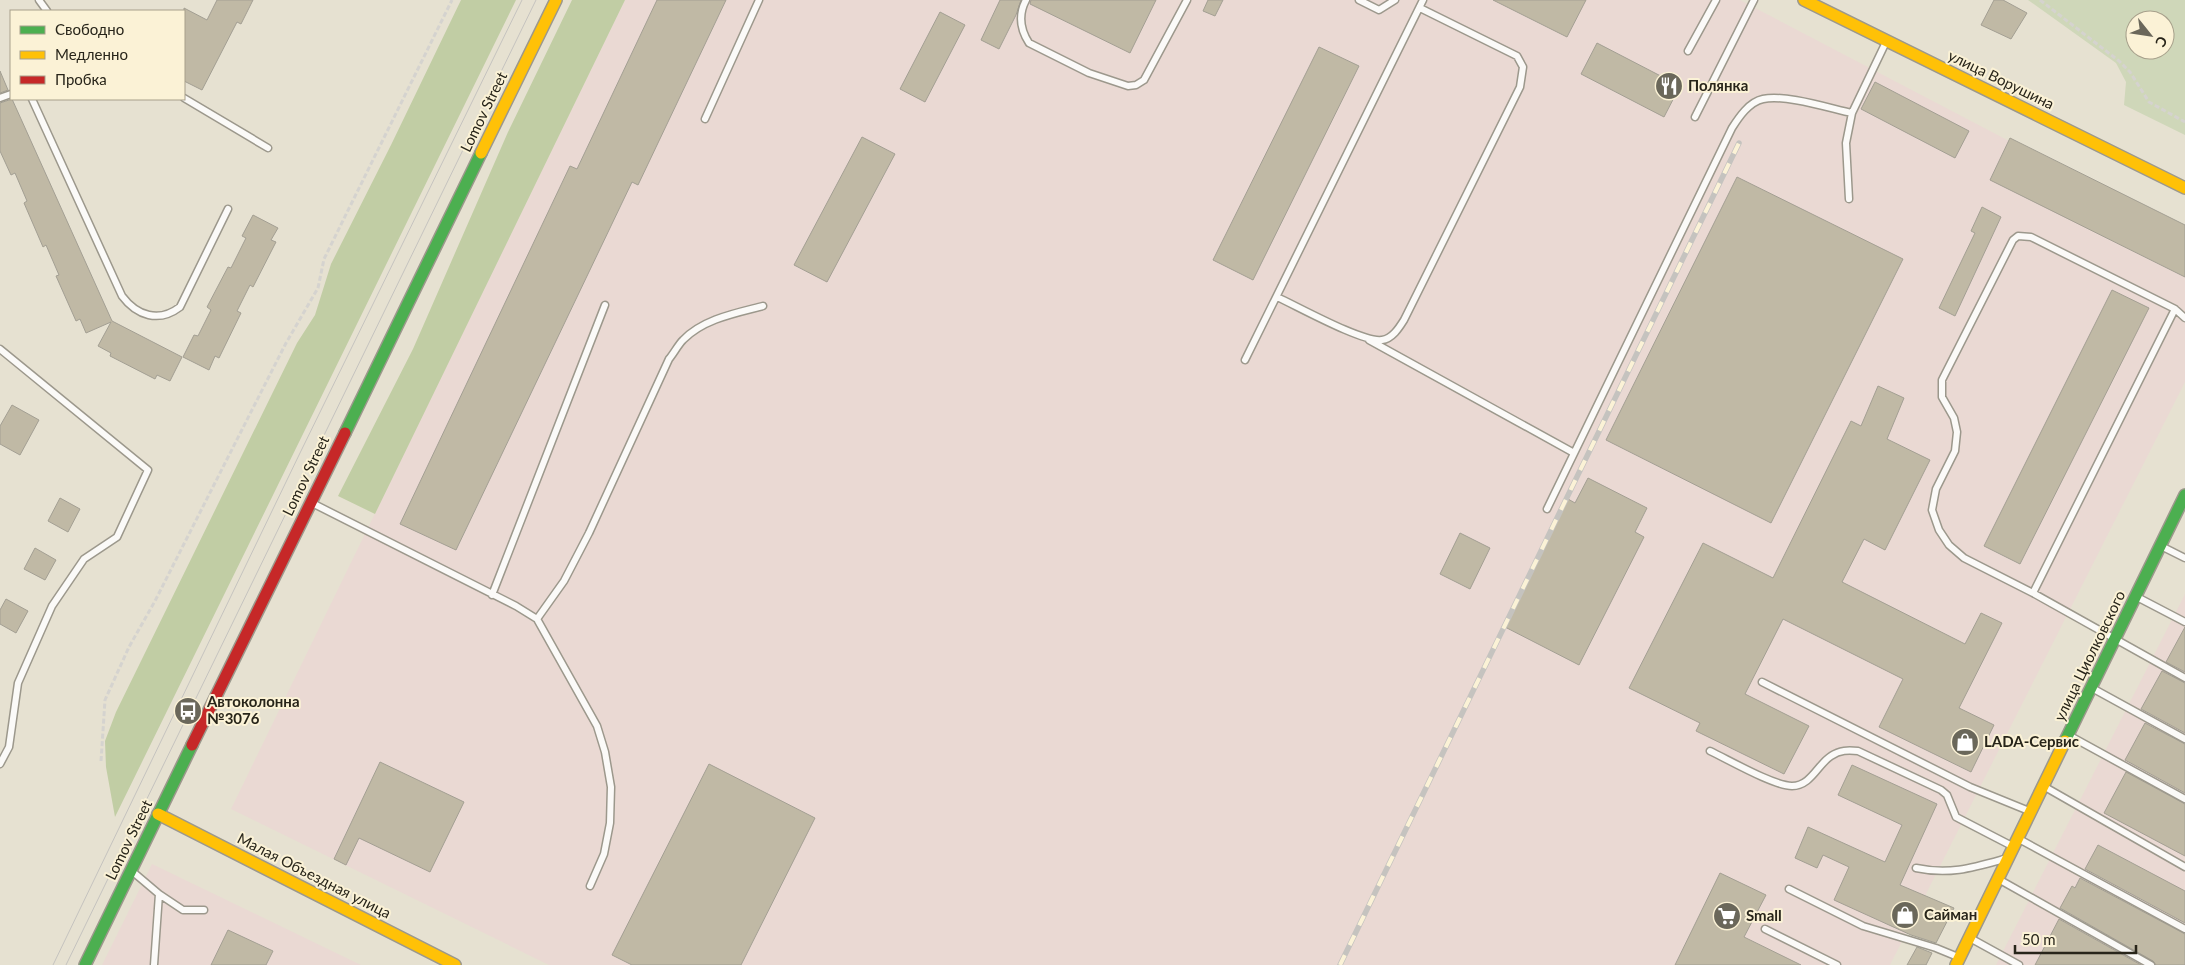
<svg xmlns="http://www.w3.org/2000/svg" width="2185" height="965" viewBox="0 0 2185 965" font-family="Lato,sans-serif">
<rect width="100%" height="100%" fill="#e6e1d1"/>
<!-- industrial -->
<path fill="#ead9d3" d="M625 0H1740L2185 233V382L1890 965H549L231 809Z
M2185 594V965H1996Z
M152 864 361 965H102Z"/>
<!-- green -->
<path fill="#cfd7b9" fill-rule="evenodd" d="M2028 0H2185V135L2124 105 2126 82 2116 63ZM2135 20H2165V50H2135Z"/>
<!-- forest -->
<path fill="#c1cda4" d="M461 0H516L115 817 106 767 105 741 116 712 297 343 315 315 331 264 391 145Z
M572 0H625L375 514 338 496 413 349 508 132Z"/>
<!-- building -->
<path fill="#c0b9a5" stroke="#a39f93" d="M217 0H253L241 24 237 22 202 90 184 81V8L207 20Z
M657 0H726L638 185 632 182 456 550 400 524 570 166 577 169Z
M1000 0H1021L1016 15 999 49 981 40Z
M1031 0H1156L1130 53 1030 4Z
M1208 0H1223L1215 16 1203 11Z
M1493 0H1586L1567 37Z
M1994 0H2003L2027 13 2011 39 1981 25Z
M940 12 965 25 925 102 900 89Z
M1597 43 1680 86 1664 117 1581 74Z
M1319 47 1359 66 1253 280 1213 260Z
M0 71 8 90 0 93Z
M1875 82 1969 131 1955 158 1861 109Z
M12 99 112 321 182 357 170 381 157 375 155 379 110 356 111 353 98 346 111 322 86 333 80 319 76 321 56 276 59 275 46 245 43 247 24 203 27 201 15 173 11 175 0 151V103Z
M862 137 895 154 827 282 794 265Z
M2010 138 2185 225V277L1990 180Z
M1737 177 1903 259 1771 523 1606 440Z
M1982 207 2001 217 1955 316 1939 308 1975 233 1971 231Z
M253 215 278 228 271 240 276 242 253 287 250 285 237 311 241 313 219 358 215 356 209 370 183 357 194 335 198 336 211 310 207 307 228 267 231 268 246 238 242 236Z
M2112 290 2149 308 2020 564 1984 546Z
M1878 386 1904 398 1887 439 1930 460 1885 550 1864 539 1842 582 1965 644 1981 613 2002 623 1959 708 1994 725 1971 772 1879 727 1903 679 1783 619 1745 694 1809 726 1784 774 1696 731 1700 723 1629 688 1703 543 1773 578 1851 421 1861 426Z
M12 405 39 420 20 455 0 444V426Z
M1588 478 1647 508 1635 532 1644 537 1579 665 1503 626 1568 499 1575 503Z
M60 498 80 509 68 532 48 521Z
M1460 533 1490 548 1470 589 1440 574Z
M35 548 56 560 45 580 24 569Z
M6 599 28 611 16 633 0 624V610Z
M2185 627V672L2166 662Z
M2162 671 2185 683V733L2141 709Z
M2145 723 2185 744V793L2125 760Z
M380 762 464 802 430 872 359 838 346 865 334 859Z
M709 764 815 818 741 965H632L612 955Z
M1852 765 1937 804 1900 885 1954 908 1936 943 1911 935 1834 900 1849 867 1823 855 1817 868 1795 858 1808 827 1885 862 1902 825 1838 795Z
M2126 772 2185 804V856L2104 813Z
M2098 845 2185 891V923L2085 869Z
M1720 873 1766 895 1744 937 1801 965H1675Z
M2080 878 2185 934V965H2156L2153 961 2060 908 2072 886 2075 888Z
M2059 919 2141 965H2035Z
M228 930 273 951 266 965H211Z
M1917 947 1932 953 1926 965H1907Z"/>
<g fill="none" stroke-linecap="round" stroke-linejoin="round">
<!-- lane casing -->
<g stroke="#9c988c" stroke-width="9">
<path id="lane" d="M39 0 47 11
M1026 0C1018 15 1020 29 1029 43L1089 73 1128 86 1136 85 1144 80 1187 0
M1359 0 1379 10 1395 0
M1688 51 1716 0
M0 98 11 94
M184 98 268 148
M32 99 122 296C137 316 159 323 180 307L228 209
M1695 117 1754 0
M705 119 759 0
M1849 199 1846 143 1852 113 1886 42
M1277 297C1297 306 1363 343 1382 340 1392 339 1399 328 1404 320L1520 87 1523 67 1517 56 1420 8
M2185 318 2175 309 2031 237 2018 236 2013 240 1942 380V397L1954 418 1957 432 1955 451 1936 489 1932 510 1939 530 1949 545 1964 558 2033 593 2185 678
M1369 340 1574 453
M0 349 148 470 117 537 84 559 52 606 18 683 9 747 0 764
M1245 360 1423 0
M314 504 516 606 537 619 597 726 605 752 611 787 610 823 604 854 590 886
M1547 509 1732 128C1739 117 1749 102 1763 99 1785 94 1829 108 1852 113
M2161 546 2185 558
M2033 593 2175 309
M492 595 605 305
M2137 597 2185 622
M537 619 564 581 589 533 669 359C674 353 678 345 683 340 703 319 736 313 763 306
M1762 682 1970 787 2029 811
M2092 688 2185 739
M2070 736 2185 799
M1710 751C1729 760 1774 786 1792 786 1811 786 1818 764 1831 756 1840 750 1848 750 1858 751L1941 790 1947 795 1956 817 2012 846
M2045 787 2185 867
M2019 839 2185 929
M1916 868C1949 875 1972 868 2004 859
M133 872 159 894 154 965
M2000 880 2151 965
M1789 889 1863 926 1936 948 1958 957
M159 894 183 910H204
M1765 929 1837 965
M1970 938 2019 965"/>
</g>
<!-- fast casing -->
<g stroke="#9c988c" stroke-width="14">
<path id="fast" d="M345 433 481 153
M2065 741 2185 495
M85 965 192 745"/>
</g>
<!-- slow casing -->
<g stroke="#9c988c" stroke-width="14">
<path id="slow" d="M1804 0 2185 188
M481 153 556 0
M158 814 455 965
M1956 965 2065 741"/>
</g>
<!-- jam casing -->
<g stroke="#9c988c" stroke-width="14">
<path id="jam" d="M192 745 345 433"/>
</g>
<!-- path -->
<path stroke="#d5d3cf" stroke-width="3" stroke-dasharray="5 2.5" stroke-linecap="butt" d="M2040 0 2119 61 2130 72 2149 102 2185 122
M101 761 105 700 129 647 155 601 286 343 318 288 324 259 452 0"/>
<!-- lane -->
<use href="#lane" stroke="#fbfaf8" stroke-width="6"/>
<!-- fast -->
<use href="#fast" stroke="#4caf50" stroke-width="11"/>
<!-- slow -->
<use href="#slow" stroke="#ffc107" stroke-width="11"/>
<!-- jam -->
<use href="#jam" stroke="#c62828" stroke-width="11"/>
<!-- tram -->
<path stroke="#c5c3bf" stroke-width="1" d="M53 965 300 453 522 0
M66 965 536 0"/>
<!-- rail casing -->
<g stroke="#c5c3bf" stroke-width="5.5">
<path id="rail" d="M1340 965 1739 143"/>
</g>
<!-- rail -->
<use href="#rail" stroke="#fbf2d6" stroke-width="4" stroke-dasharray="11" stroke-linecap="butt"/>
</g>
<!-- icons -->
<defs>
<g id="restaurant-disc" transform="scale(1.4375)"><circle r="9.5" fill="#6a675a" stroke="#fbf2d6"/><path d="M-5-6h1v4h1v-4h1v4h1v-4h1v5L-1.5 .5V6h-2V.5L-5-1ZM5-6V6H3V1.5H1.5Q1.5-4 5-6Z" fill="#fff"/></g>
<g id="bus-disc" transform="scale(1.4375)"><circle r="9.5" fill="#6a675a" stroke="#fbf2d6"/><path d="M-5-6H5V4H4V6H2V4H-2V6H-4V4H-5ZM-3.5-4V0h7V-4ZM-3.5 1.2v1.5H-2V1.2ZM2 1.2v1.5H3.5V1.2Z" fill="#fff"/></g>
<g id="shop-disc" transform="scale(1.4375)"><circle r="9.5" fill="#6a675a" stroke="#fbf2d6"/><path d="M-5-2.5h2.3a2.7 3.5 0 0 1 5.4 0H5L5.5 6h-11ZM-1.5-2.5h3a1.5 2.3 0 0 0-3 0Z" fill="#fff"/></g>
<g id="supermarket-disc" transform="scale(1.4375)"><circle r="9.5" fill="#6a675a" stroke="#fbf2d6"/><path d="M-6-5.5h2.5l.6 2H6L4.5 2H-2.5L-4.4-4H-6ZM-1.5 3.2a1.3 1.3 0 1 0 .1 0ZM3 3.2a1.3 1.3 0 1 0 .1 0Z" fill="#fff"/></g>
</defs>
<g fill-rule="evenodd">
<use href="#restaurant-disc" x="1669" y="86"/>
<use href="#bus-disc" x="188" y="711"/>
<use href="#shop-disc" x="1965" y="742"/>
<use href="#shop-disc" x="1905" y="915"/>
<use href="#supermarket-disc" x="1727" y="916"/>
</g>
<g text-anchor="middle" stroke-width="4" stroke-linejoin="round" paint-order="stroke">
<!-- street labels -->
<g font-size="15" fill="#28251a" stroke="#fbf2d6">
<text transform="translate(2001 80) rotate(26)" y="5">улица Ворушина</text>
<text transform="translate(484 112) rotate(-64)" y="5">Lomov Street</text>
<text transform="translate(306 476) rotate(-64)" y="5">Lomov Street</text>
<text transform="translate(2090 656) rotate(-64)" y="5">улица Циолковского</text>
<text transform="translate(129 840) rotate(-64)" y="5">Lomov Street</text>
<text transform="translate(314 876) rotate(27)" y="5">Малая Объездная улица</text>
</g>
<!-- poi labels -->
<g font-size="15" font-weight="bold" fill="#28251a" stroke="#fbf2d6" text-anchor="start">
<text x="1688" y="91">Полянка</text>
<text x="207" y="707">Автоколонна<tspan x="207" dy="17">№3076</tspan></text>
<text x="1984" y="747">LADA-Сервис</text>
<text x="1924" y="920">Сайман</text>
<text x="1746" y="921">Small</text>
</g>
</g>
<!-- legend -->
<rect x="10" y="10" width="175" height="90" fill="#fbf2d6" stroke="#a7a08b"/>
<rect x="20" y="26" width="25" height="8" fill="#4caf50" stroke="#a7a08b"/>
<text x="55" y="35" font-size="15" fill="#28251a">Свободно</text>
<rect x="20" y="51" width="25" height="8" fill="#ffc107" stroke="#a7a08b"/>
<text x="55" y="60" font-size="15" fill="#28251a">Медленно</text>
<rect x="20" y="76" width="25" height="8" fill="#c62828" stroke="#a7a08b"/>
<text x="55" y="85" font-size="15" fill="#28251a">Пробка</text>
<!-- north arrow -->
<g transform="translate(2150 35) rotate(120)"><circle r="24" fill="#fbf2d6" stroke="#a7a08b"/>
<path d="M0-4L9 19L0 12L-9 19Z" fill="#6a675a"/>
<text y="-8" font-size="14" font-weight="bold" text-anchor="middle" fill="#28251a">С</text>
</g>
<!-- scale -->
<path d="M2015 945v8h121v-8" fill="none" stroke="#28251a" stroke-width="2.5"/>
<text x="2022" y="945" font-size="15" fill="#28251a" stroke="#fbf2d6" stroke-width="4" paint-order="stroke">50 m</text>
</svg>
